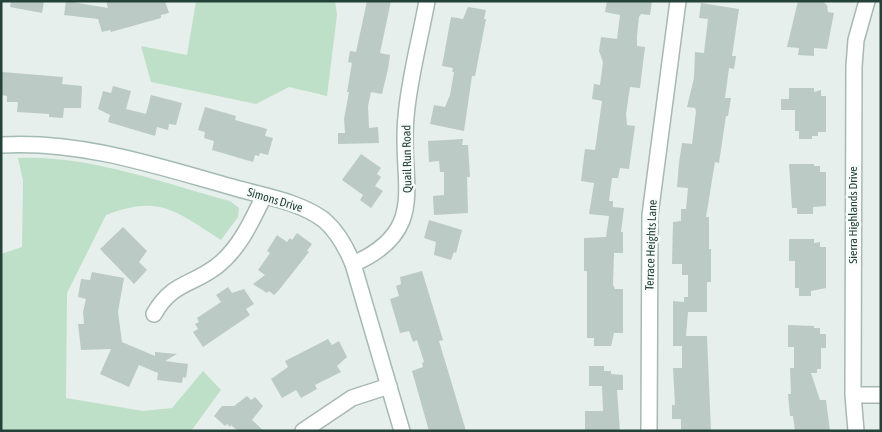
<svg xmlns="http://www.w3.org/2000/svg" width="882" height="432" viewBox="0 0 882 432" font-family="'Asap Condensed',sans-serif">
<rect width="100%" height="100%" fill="#e6efeb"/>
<!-- green -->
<path fill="#bfe0c8" d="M196 1H335L337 15 327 96 289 87 256 104 151 82 141 46 187 55Z
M18 158C90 155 162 183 230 201L239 208 238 217 221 240C176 212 161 194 106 215L67 293 66 398 143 411 172 408 203 371 221 390 191 431H1V254L22 247 23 181Z"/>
<!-- building -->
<path fill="#bbcac4" d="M11 1H44L42 13 10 7Z
M66 1 108 8 106 1H165L169 13 161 15V18L111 32 110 30 102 32 98 19 64 15Z
M367 1H391L380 53 390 55 388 69 382 94 371 92 368 106 369 128 378 127 379 143 338 144V133H345L344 119 349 92H347L352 63 348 62 350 51 356 52Z
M607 1H652L650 15 641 14 639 17 637 36V46L645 47 640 88 630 87 626 114 627 125 635 126 629 169 620 168 618 178H612L609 201H613V207L624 208 621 232H623V253H614L613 285 615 289H623V333H614L611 346H594V338H587V271H584V238L606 237 609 216 589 214 594 183 581 181 585 149 595 150 602 101 592 99 594 84 600 85 603 62 599 51 601 37 617 39 620 15 605 12Z
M798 1 823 2 827 5 828 12 834 13 827 49 814 48V56L798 55 799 48 787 47Z
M701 3 739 9 732 56H736L734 69 729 68 725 98H731L728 116H726L719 163 715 162 706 217H709V249H711V282H707V312H688L686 336H707L711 431H687L681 430V419H672V405H675L673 368H682V346H673V301L684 302V297H688V275H682V264H672L673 222 681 221V209H686L688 188 677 187 679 163 682 143 692 144 696 111 695 108 687 107 694 78 695 52 704 53 708 19 699 18Z
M468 7 486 10 484 19H486L475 76H472L464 131 430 124 434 105 445 107 450 95 454 72H452L453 68 442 66 451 17 463 19Z
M2 72 63 77 62 84 82 86 81 108H64L63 118 49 117V114L17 112 18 102H7V96L1 95Z
M113 86 131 91 126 109 146 114 151 95 182 103 176 125 169 124 168 130 157 127 155 136 108 122 110 115 98 109 103 91 111 93Z
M789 88H814V92L821 90V96H826V132H818V136H812V139H799V131H795V110H781V99H789Z
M205 107 236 116 235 120 267 129 265 136 273 138 268 155 260 153 259 156 255 155 253 162 212 150 214 141 204 138 205 132 198 130Z
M463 139 462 145H468L470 177H467L468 213 434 215 433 196 444 195V172H440L439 161 429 162 428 141Z
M361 154 381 168 377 174 381 177 375 186 383 191 371 208 360 200 363 195 342 180Z
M789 164H814V166H820V172H826V206L813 207V214H797V208H792Z
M429 220 462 230 456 253 454 252 451 260 434 255 436 242 424 238Z
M123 227 147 251 139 262 147 270 134 284 100 249Z
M297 233 312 244 307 251 309 252 279 290 274 295 269 291 267 293 253 284 265 275 258 270 270 253 267 251 277 235 287 242 290 238 292 240Z
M789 239H814V243L820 242V247H826V288L811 291V296H799V288H795V261H789Z
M422 271 443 340 439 341 466 431H429L412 371 423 367 422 363 424 362 417 340 413 342 409 331 400 333 390 299 399 296 396 286 401 284 400 277Z
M92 272 124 278 118 312 122 342 155 356V352L177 354 165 361 188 364 186 378 183 377 182 383 157 380 158 373 139 365 129 387 100 374 111 349 81 350 78 324H84L83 312 86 299 78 297 81 279 90 280Z
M228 287 232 293 244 289 254 304 246 309 250 315 203 347 193 332 198 329 195 324 199 322 197 318 221 302 216 295Z
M788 325 814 326V328H820V334H826V348H821V369H817V373H811L820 400H826L830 431H795L793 416H790L788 394H791L790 368H794V347H788Z
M328 339 332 345 339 341 347 357 337 366 341 372 315 385 317 389 301 398 296 390 282 398 271 379 288 367 285 361Z
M589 366H604V371H611V374L623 375V390H617L620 431H585V411H603L602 386H589Z
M247 396 251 400 255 397 263 406 252 420 264 431H238L231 425 230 427 227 424 225 426 214 416 222 406H234Z"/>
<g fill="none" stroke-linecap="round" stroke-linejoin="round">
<!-- street casing -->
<g stroke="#a8b8b2" stroke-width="18">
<path id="street" d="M353 264C431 230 399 182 406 117 409 79 420 40 427 1
M154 314C172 282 191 286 217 266 240 248 251 222 264 196
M853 395H881
M303 431 352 398 389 386
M649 431 650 215 678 1
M856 431 853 395 854 66 856 40 867 1"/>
</g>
<!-- secondary casing -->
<g stroke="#a4bbb3" stroke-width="18">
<path id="secondary" d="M1 145C80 140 157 166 232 187 262 196 299 201 324 220 338 232 346 247 353 264L402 431"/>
</g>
<!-- street -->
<use href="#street" stroke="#fff" stroke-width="15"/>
<!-- secondary -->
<use href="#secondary" stroke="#fff" stroke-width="15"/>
</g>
<g text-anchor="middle" stroke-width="5" stroke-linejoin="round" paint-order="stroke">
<!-- street labels -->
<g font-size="12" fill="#24423a" stroke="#f7fbf9">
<text transform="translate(407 159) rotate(-91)" y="4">Quail Run Road</text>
<text transform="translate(275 200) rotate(17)" y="4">Simons Drive</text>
<text transform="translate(853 215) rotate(-90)" y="4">Sierra Highlands Drive</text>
<text transform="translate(651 245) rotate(-88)" y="4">Terrace Heights Lane</text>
</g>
</g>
<!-- border -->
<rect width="882" height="432" fill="none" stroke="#24423a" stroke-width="5"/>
</svg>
